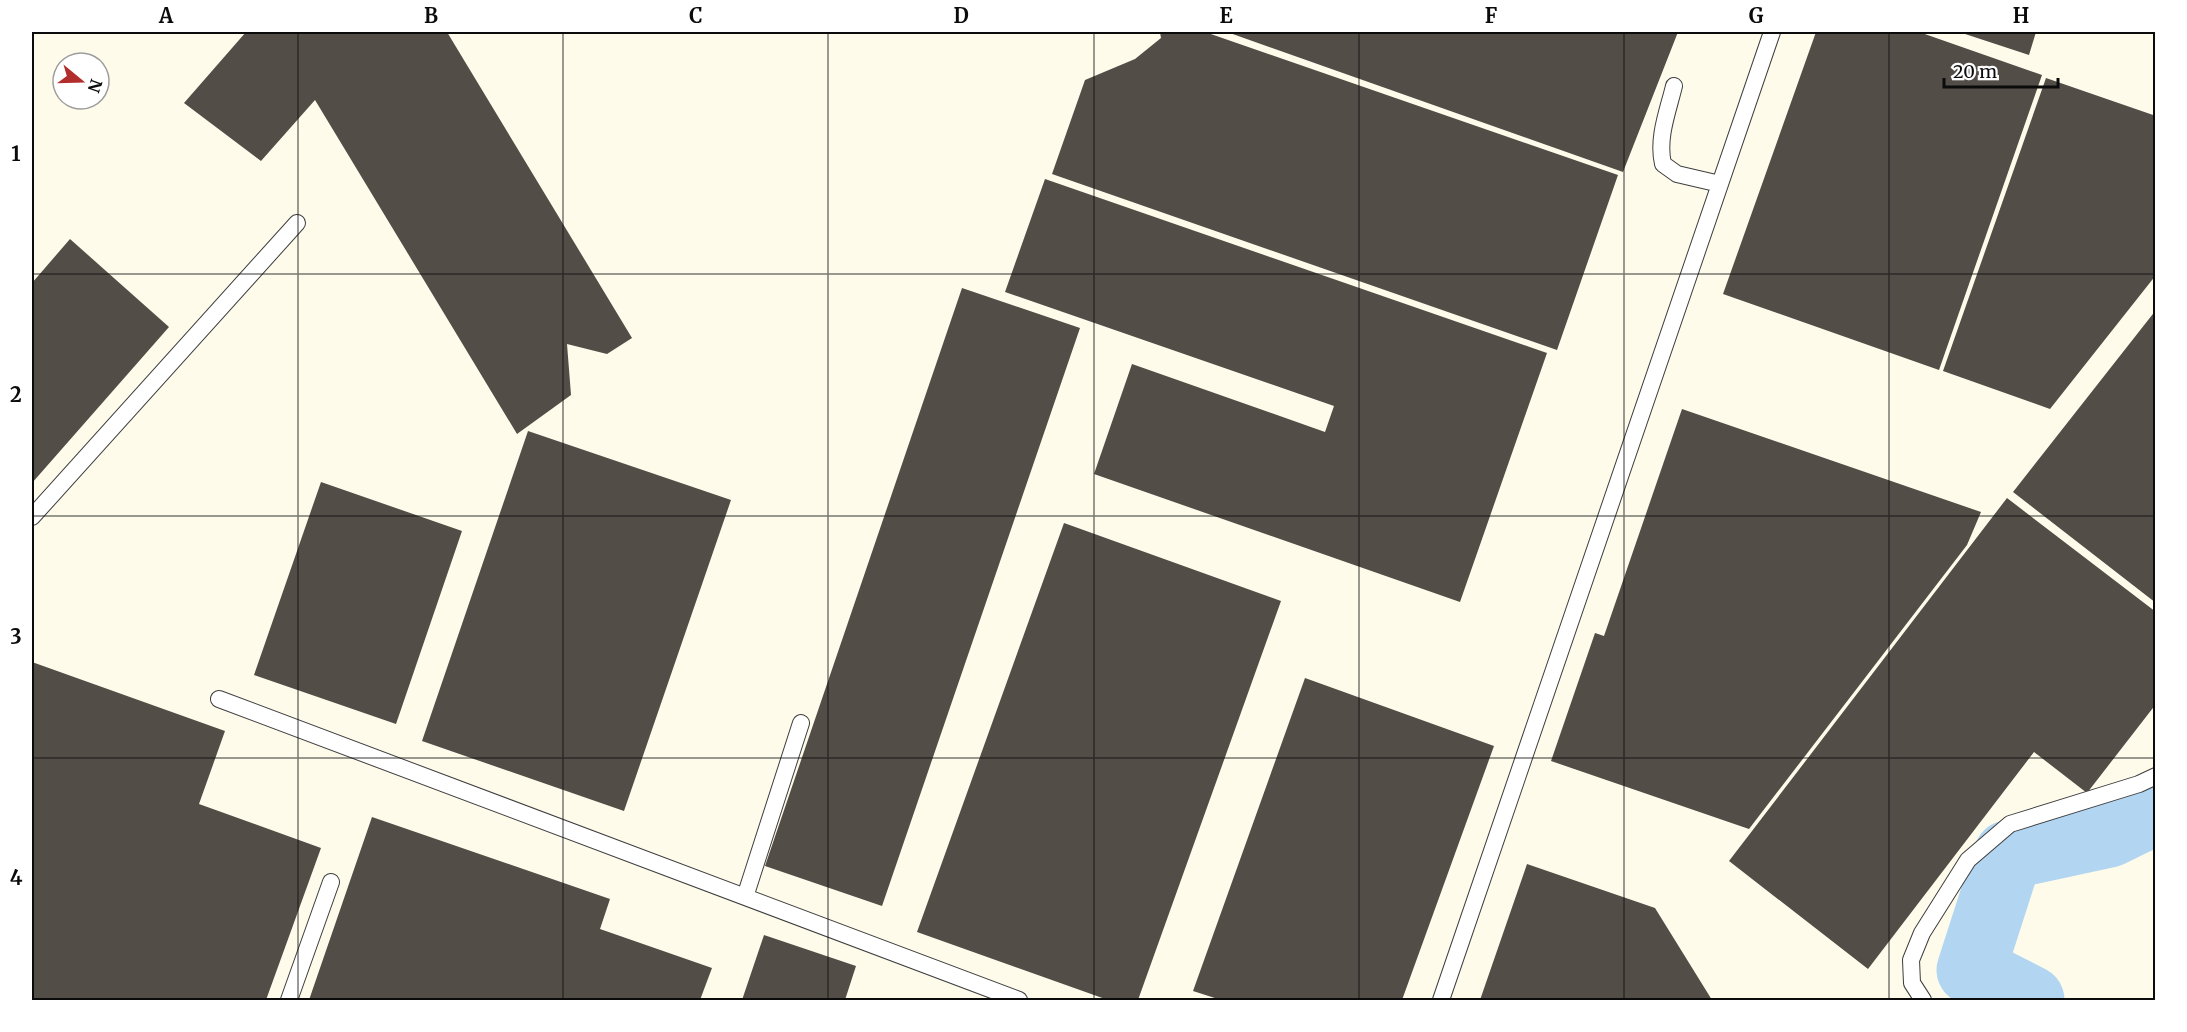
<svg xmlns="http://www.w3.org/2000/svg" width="2187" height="1032" viewBox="0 0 2187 1032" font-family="Merriweather,serif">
<rect width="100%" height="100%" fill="#fefbea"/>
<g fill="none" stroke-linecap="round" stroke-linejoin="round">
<!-- river -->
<path stroke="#b2d6f2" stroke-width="69" d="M2030 1000 1971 970 2008 855 2109 833 2156 810"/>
</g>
<!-- building -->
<path fill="#534d48" d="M246 32H447L632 338 607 354 567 344 571 395 517 434 315 100 261 161 184 103Z
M1160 32H1205L1618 175 1557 350 1052 174 1085 80 1135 59 1161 38Z
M1227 32H1678L1623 172Z
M1816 32H1919L2042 75 1939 370 1723 294Z
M1959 32H2036L2029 55Z
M2046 78 2156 116V275L2050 409 1943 371Z
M1045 179 1547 353 1460 602 1094 474 1132 364 1325 432 1334 406 1005 292Z
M70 239 169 327 32 483V283Z
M962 288 1080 328 882 906 765 866Z
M2156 310V603L2013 492Z
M1682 409 1981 512 1967 545 1749 829 1551 761 1595 633 1604 636Z
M528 431 731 500 624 811 422 741Z
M321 482 462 531 396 724 254 675Z
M2007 498 2156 612V704L2087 793 2034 752 1868 969 1729 861Z
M1064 523 1281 601 1138 1000H1108L917 932Z
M32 662 225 731 199 804 321 848 266 1000H32Z
M1305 678 1494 746 1402 1000H1221L1193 991Z
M372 817 610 899 600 929 712 968 700 1000H309Z
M1527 864 1655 908 1712 1000H1480Z
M764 935 856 966 845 1000H742Z"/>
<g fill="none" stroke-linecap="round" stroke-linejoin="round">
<!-- service casing -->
<g stroke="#3e3e3e" stroke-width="18">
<path id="service" d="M1674 86C1668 111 1657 138 1663 164L1677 174 1720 184
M32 517 297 223
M219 699 1019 1000
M745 897 801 723
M289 1000 331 882
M1441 1000 1772 32
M1923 1000 1912 983 1911 960 1922 933 1968 860 2010 824 2139 784 2156 776"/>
</g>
<!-- service -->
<use href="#service" stroke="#fff" stroke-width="16"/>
</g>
<!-- grid -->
<path fill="none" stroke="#0b0b0b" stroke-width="1.5" stroke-opacity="0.55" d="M298 32V1000M563 32V1000M828 32V1000M1094 32V1000M1359 32V1000M1624 32V1000M1889 32V1000M32 274H2156M32 516H2156M32 758H2156"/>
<!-- border -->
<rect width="2187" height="1032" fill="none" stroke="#ffffff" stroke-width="66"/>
<!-- north arrow -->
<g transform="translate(81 81) rotate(109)"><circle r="28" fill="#ffffff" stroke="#9d9d9d" stroke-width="1.5"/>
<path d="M0-4.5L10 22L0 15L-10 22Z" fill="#b22e2c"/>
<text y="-9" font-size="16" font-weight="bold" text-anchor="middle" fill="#0b0b0b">N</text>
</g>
<!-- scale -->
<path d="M1944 78v9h114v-9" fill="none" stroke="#0b0b0b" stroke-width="3"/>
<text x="1953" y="78" font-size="18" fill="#0b0b0b" stroke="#ffffff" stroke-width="4.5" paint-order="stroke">20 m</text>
<rect x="33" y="33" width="2121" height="966" fill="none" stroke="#0b0b0b" stroke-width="2"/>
<g font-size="20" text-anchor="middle" font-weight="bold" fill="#0b0b0b">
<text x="166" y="23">A</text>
<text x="431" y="23">B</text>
<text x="696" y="23">C</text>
<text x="961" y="23">D</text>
<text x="1226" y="23">E</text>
<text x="1491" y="23">F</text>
<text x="1756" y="23">G</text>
<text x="2021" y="23">H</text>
<text x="16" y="161">1</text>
<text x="16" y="402">2</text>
<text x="16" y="644">3</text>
<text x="16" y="885">4</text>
</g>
</svg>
